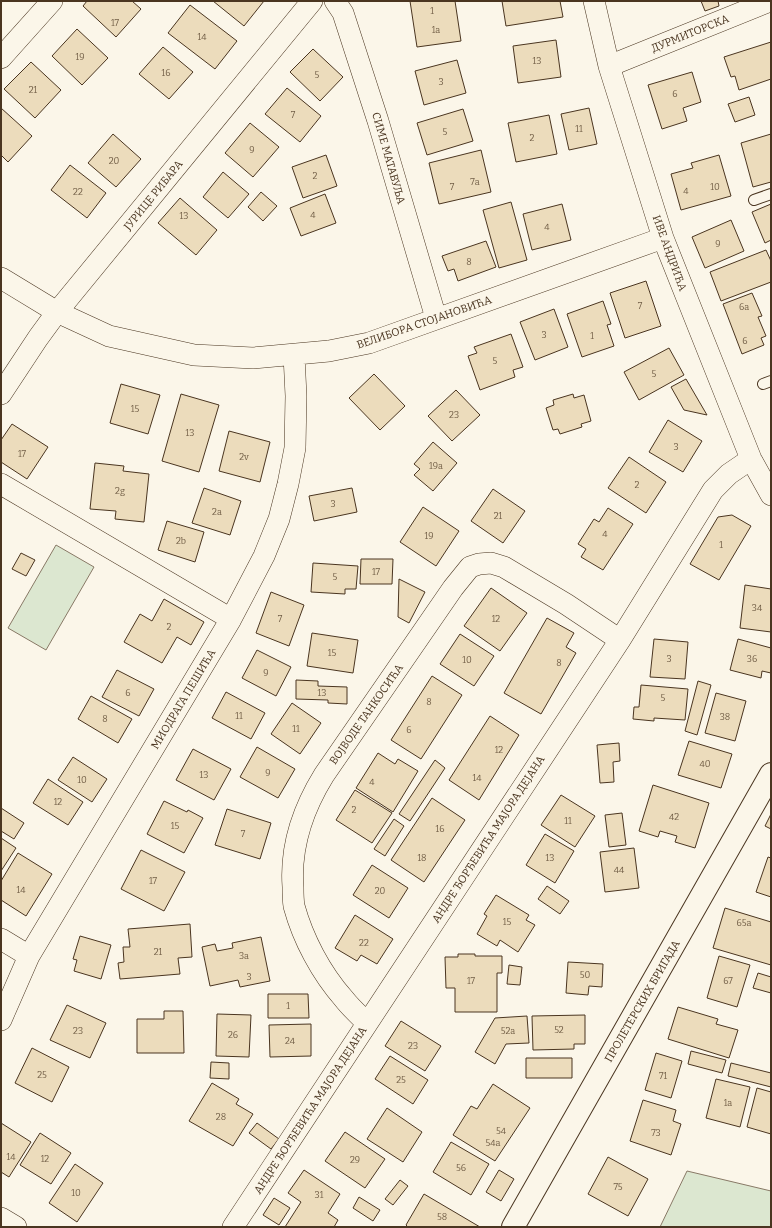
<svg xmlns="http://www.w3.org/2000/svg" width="772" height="1228" viewBox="0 0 772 1228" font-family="Bitter,serif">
<rect width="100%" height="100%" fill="#fbf6e9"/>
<!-- green -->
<path fill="#dce7d0" stroke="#887966" d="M56 545 94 567 46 650 8 628Z
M687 1171 771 1191V1227H660Z"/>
<!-- building -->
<path fill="#ecdcbc" stroke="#4a3520" d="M87 1H132L141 9 116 37 83 6Z
M213 1H264L244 26Z
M410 1H455L461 41 417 47Z
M502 1H560L563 17 506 26Z
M701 1H718L719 6 705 11Z
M190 5 237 41 215 69 168 33Z
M77 29 108 58 82 85 52 56Z
M556 40 561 77 518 83 513 46Z
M771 42V79L739 90 735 76 731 77 724 57Z
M163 47 193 72 169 99 139 74Z
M313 49 343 77 320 101 290 72Z
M457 60 466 93 424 105 415 71Z
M31 62 61 90 35 118 4 89Z
M692 72 701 102 683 108 687 121 662 129 648 85Z
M287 88 321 116 300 142 265 114Z
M749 97 755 115 735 122 728 104Z
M1 108 32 136 8 162 1 155Z
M589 108 597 144 569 150 561 114Z
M463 109 473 141 427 155 417 123Z
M549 115 557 154 516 162 508 123Z
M250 123 279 147 253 177 225 153Z
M113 134 141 159 116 187 88 163Z
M771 134V182L753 187 741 143Z
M481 150 491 192 439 204 429 163Z
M326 155 337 186 303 198 292 167Z
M719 155 731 196 681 210 671 174 693 168 691 163Z
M70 165 106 193 87 218 51 190Z
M223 172 249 194 228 218 203 197Z
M261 192 277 206 263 221 248 207Z
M325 194 336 223 301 236 290 208Z
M180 198 217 230 196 255 158 223Z
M511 202 527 260 499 268 483 210Z
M562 204 571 240 532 250 523 214Z
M771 204V240L765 243 752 212Z
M731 220 744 251 705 268 692 237Z
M486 241 496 267 458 281 454 269 448 271 442 256Z
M766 250 771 261V282L721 301 710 272Z
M646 281 661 326 625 338 610 293Z
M752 293 762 316 758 317 766 336 761 338 764 345 742 354 723 304Z
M603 301 611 324 607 325 614 346 582 357 567 314Z
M554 309 568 347 535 360 520 322Z
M511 334 523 367 513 370 515 377 480 390 468 356 477 353 474 347Z
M669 348 684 375 639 400 624 372Z
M374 374 405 406 380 430 349 398Z
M686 379 707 415 684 410 671 387Z
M121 384 160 395 148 434 110 423Z
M456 390 480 415 452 441 428 416Z
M181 394 219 405 199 472 162 461Z
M573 394 574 398 584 395 591 421 581 424 582 427 560 434 558 429 553 430 546 408 554 405 553 400Z
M668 420 702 441 683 472 649 452Z
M12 424 48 447 27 479 1 462V440Z
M229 431 270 442 260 482 219 471Z
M433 442 457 463 433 491 414 475 420 469 414 464Z
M629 457 666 482 646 513 608 488Z
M95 463 124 466 123 471 149 474 144 522 115 519 116 511 90 509Z
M204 488 241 501 230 535 192 523Z
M352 488 357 512 314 521 309 496Z
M493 489 525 511 503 543 471 521Z
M423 507 459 531 436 566 400 542Z
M608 508 633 524 603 570 581 557 586 549 578 544 594 519 599 522Z
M732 515 751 526 719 580 690 564 718 517Z
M167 521 204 532 195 562 158 550Z
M21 553 35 560 26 576 12 569Z
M361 559H393L392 584H360Z
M313 563 358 566 356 589H345V594L311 592Z
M399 579 425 592 409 623 398 617Z
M745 585 771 589V632L740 628Z
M491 588 527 613 500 651 464 626Z
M271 592 304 605 289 646 256 633Z
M164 599 204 622 191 645 177 637 162 663 124 642 140 614 152 621Z
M547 618 574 633 566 647 576 653 541 714 504 693Z
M312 633 358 640 353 673 307 666Z
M460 634 494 656 474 686 440 664Z
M654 639 688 642 685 679 650 677Z
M738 639 771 648V673L762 671 761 678 730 670Z
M257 650 291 667 276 696 242 678Z
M117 670 154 689 139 716 102 697Z
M432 676 462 695 421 759 391 740Z
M296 680 318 681V686L347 687V704L328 703V700L296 699Z
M698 681 711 685 697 735 685 731Z
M641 685 688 689 685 720 654 718V721L633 719 634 707H639Z
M226 692 265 713 251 739 212 718Z
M716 693 746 701 735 741 705 733Z
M91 696 132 719 118 743 78 719Z
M292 703 321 723 300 754 271 734Z
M490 716 519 735 479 800 449 780Z
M689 741 732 754 721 788 678 775Z
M619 743 620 761 613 762 614 782 600 783 597 745Z
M257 747 295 769 278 798 240 777Z
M193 749 231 769 214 800 176 780Z
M378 753 395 764 398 759 418 771 393 812 356 788Z
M73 757 107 779 92 802 58 780Z
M435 760 445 768 410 821 399 814Z
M48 779 83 802 68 825 33 803Z
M653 785 709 803 695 848 675 842 677 836 660 831 658 837 639 831Z
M355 790 392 813 372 843 336 820Z
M561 795 595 816 575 847 541 825Z
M432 798 465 820 424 882 391 860Z
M164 801 187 812 188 810 203 818 184 853 147 834Z
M1 808 24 823 14 839 1 831Z
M227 809 271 823 260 859 215 845Z
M622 813 626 845 609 847 605 815Z
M771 814V829L765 826Z
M394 819 404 826 385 856 374 849Z
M545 834 574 851 555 883 526 865Z
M1 838 16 848 1 871Z
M634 848 639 888 605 892 600 852Z
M141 850 185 872 164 911 121 889Z
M18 853 52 874 26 916 1 900V881Z
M768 857 771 858V897L756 892Z
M372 865 408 888 389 918 353 895Z
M547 886 569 901 560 914 538 899Z
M496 895 529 915 526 920 535 925 518 952 500 940 497 946 477 934 487 916 484 914Z
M725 908 771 922V965L713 948Z
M355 915 393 939 377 964 361 955 357 961 335 948Z
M190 924 192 957 178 958 180 974 120 979 118 963 124 962 123 947H130L128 929Z
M80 936 111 945 101 979 74 971 77 960 73 959Z
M261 937 270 981 240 987 238 980 210 986 202 947 215 944 217 951 233 948 232 943Z
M458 954H475V956H502V973H497V1012H455V988H446L445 957H458Z
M719 956 750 965 737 1007 707 998Z
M568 962 603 964 602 987 589 986 588 995 566 993Z
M509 965 522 967 520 985 507 984Z
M758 973 771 977V993L753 988Z
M268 994H308L309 1018H268Z
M67 1005 106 1023 90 1058 50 1040Z
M678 1007 718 1019 716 1024 738 1030 729 1058 668 1039Z
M164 1011H183L184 1053H137V1019H164Z
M217 1014 251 1015 249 1057 216 1056Z
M585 1015V1044H574V1049L533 1050 532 1016Z
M527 1016 529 1043 506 1044 495 1064 475 1052 495 1018Z
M401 1021 441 1046 425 1071 385 1046Z
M311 1024V1056L270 1057 269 1025Z
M32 1048 69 1067 52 1102 15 1083Z
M691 1051 726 1060 722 1073 688 1064Z
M656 1053 682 1061 671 1098 645 1090Z
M390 1056 428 1080 413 1104 375 1079Z
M526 1058H572V1078H526Z
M211 1062 229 1063V1079L210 1078Z
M731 1063 771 1073V1087L728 1076Z
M716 1079 750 1087 740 1127 706 1118Z
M212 1083 239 1099 236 1104 253 1114 233 1146 189 1121Z
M493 1084 530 1108 495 1161 453 1135 471 1106 477 1109Z
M757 1088 771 1092V1134L747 1127Z
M643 1100 676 1110 673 1121 681 1124 671 1155 630 1141Z
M387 1108 422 1132 403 1162 367 1139Z
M1 1123 31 1142 9 1177 1 1172Z
M257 1123 279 1139 271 1149 249 1133Z
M345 1132 385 1159 365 1188 325 1161Z
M40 1133 71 1153 51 1184 20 1165Z
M451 1142 489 1164 471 1195 433 1172Z
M608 1157 648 1179 628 1216 588 1194Z
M75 1164 103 1183 77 1222 49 1203Z
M304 1170 340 1194 328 1213 338 1220 334 1227H285L301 1202 288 1193Z
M499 1170 514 1179 501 1201 486 1192Z
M400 1180 408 1186 393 1205 385 1199Z
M424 1194 480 1227H408L406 1225Z
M359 1197 380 1210 373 1221 353 1208Z
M274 1198 290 1208 279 1225 263 1215Z"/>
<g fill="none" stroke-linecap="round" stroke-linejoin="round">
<!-- service casing -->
<g stroke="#4a3520" stroke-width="12">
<path id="service" d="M754 200 771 194
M763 384 771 381"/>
</g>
<!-- minor casing -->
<g stroke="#4a3520" stroke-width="22">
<path id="minor" d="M335 1 343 13 378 121 436 318
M594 1 609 66 663 238 751 459 771 495
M1 58 52 1
M609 66 770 1
M1 278 57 312 109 336 194 355 253 358 329 351 369 343 663 238
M1 394 38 338 57 312 312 1
M1 484 231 619
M1 939 29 956
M1 1020 29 956 231 619 264 556 279 519 288 484 295 448 296 396 294 355
M367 1023C359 1015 351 1008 344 999 321 973 303 939 294 906 293 900 293 893 293 887 290 847 303 809 324 775L453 588 470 567 479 564 491 563 504 567 566 604 620 640
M1 1218 16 1227
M233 1227 620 640 713 490 729 474 751 459"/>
</g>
<!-- tertiary casing -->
<g stroke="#4a3520" stroke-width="24">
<path id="tertiary" d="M513 1227 771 774"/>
</g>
<!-- service -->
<use href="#service" stroke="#fbf6e9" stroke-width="10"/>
<!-- minor -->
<use href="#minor" stroke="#fbf6e9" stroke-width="21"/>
<!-- tertiary -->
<use href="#tertiary" stroke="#fbf6e9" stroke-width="22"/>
</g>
<g text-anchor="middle" stroke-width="3" stroke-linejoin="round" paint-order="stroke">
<!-- number labels -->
<g font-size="9" fill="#725f47">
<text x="432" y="14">1</text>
<text x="115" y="26">17</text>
<text x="436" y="33">1a</text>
<text x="202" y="40">14</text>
<text x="80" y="60">19</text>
<text x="537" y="64">13</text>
<text x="166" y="76">16</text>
<text x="317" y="78">5</text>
<text x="441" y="85">3</text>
<text x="33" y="93">21</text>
<text x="675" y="97">6</text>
<text x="293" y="118">7</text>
<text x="579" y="132">11</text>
<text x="445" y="135">5</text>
<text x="532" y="141">2</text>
<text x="252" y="153">9</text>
<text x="114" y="164">20</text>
<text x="315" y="179">2</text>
<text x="475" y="185">7a</text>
<text x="452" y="190">7</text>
<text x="715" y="190">10</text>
<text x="686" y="194">4</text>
<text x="78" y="195">22</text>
<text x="313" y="218">4</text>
<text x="184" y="219">13</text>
<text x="547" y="230">4</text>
<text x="718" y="247">9</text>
<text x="469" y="265">8</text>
<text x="640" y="309">7</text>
<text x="744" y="310">6a</text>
<text x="544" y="338">3</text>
<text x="592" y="339">1</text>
<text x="745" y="344">6</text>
<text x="495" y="364">5</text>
<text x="654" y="377">5</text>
<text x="135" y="412">15</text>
<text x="454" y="418">23</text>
<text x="190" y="436">13</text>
<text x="676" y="450">3</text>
<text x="22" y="457">17</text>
<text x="244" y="460">2v</text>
<text x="436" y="469">19a</text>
<text x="637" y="488">2</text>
<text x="120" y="494">2g</text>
<text x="333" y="507">3</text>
<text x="217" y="515">2a</text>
<text x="498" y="519">21</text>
<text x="605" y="537">4</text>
<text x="429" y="539">19</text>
<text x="181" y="544">2b</text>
<text x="721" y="548">1</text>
<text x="376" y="575">17</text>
<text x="335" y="580">5</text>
<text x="757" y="611">34</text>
<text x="280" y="622">7</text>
<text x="496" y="622">12</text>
<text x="169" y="630">2</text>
<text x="332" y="656">15</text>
<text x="669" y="662">3</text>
<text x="752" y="662">36</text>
<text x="467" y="663">10</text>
<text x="559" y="666">8</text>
<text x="266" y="676">9</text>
<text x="128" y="696">6</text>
<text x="322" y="696">13</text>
<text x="663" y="701">5</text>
<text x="429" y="705">8</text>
<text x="239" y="719">11</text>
<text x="725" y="720">38</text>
<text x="105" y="722">8</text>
<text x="296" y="732">11</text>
<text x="409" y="733">6</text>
<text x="499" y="753">12</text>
<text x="705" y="767">40</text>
<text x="268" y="776">9</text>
<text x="204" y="778">13</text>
<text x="477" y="781">14</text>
<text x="82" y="783">10</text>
<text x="372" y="785">4</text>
<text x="58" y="805">12</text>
<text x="354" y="813">2</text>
<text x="674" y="820">42</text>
<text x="568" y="824">11</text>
<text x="175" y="829">15</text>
<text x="440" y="832">16</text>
<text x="243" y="837">7</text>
<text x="422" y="861">18</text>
<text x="550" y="861">13</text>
<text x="619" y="873">44</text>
<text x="153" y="884">17</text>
<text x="21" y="893">14</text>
<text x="380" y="894">20</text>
<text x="507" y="925">15</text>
<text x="744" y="926">65a</text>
<text x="364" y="946">22</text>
<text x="158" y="955">21</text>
<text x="244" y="959">3a</text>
<text x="585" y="978">50</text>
<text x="249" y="980">3</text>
<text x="471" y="984">17</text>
<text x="728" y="984">67</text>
<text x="288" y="1009">1</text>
<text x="559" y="1033">52</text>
<text x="78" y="1034">23</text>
<text x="508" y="1034">52a</text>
<text x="233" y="1038">26</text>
<text x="290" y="1044">24</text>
<text x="413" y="1049">23</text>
<text x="42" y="1078">25</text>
<text x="663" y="1079">71</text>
<text x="401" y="1083">25</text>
<text x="728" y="1106">1a</text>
<text x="221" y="1120">28</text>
<text x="501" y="1134">54</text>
<text x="656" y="1136">73</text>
<text x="493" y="1146">54a</text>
<text x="11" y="1160">14</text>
<text x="45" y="1162">12</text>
<text x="355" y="1163">29</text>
<text x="461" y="1171">56</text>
<text x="618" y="1190">75</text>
<text x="76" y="1196">10</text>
<text x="319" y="1198">31</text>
<text x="442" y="1220">58</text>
</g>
<!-- street labels -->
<g font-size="11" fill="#4a3520" stroke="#fbf6e9">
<text transform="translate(690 33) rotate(-22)" y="4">ДУРМИТОРСКА</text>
<text transform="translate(389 158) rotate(74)" y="4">СИМЕ МАТАВУЉА</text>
<text transform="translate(153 195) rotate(-51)" y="4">ЈУРИЦЕ РИБАРА</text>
<text transform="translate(670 253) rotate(70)" y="4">ИВЕ АНДРИЋА</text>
<text transform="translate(424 322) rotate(-19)" y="4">ВЕЛИБОРА СТОЈАНОВИЋА</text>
<text transform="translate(183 699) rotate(-59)" y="4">МИОДРАГА ПЕШИЋА</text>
<text transform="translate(366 714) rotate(-55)" y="4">ВОЈВОДЕ ТАНКОСИЋА</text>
<text transform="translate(488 839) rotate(-57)" y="4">АНДРЕ ЂОРЂЕВИЋА МАЈОРА ДЕЈАНА</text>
<text transform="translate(642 1001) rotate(-60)" y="4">ПРОЛЕТЕРСКИХ БРИГАДА</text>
<text transform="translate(310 1110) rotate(-57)" y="4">АНДРЕ ЂОРЂЕВИЋА МАЈОРА ДЕЈАНА</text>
</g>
</g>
<!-- border -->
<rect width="772" height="1228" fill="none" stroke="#4a3520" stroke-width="4"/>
</svg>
